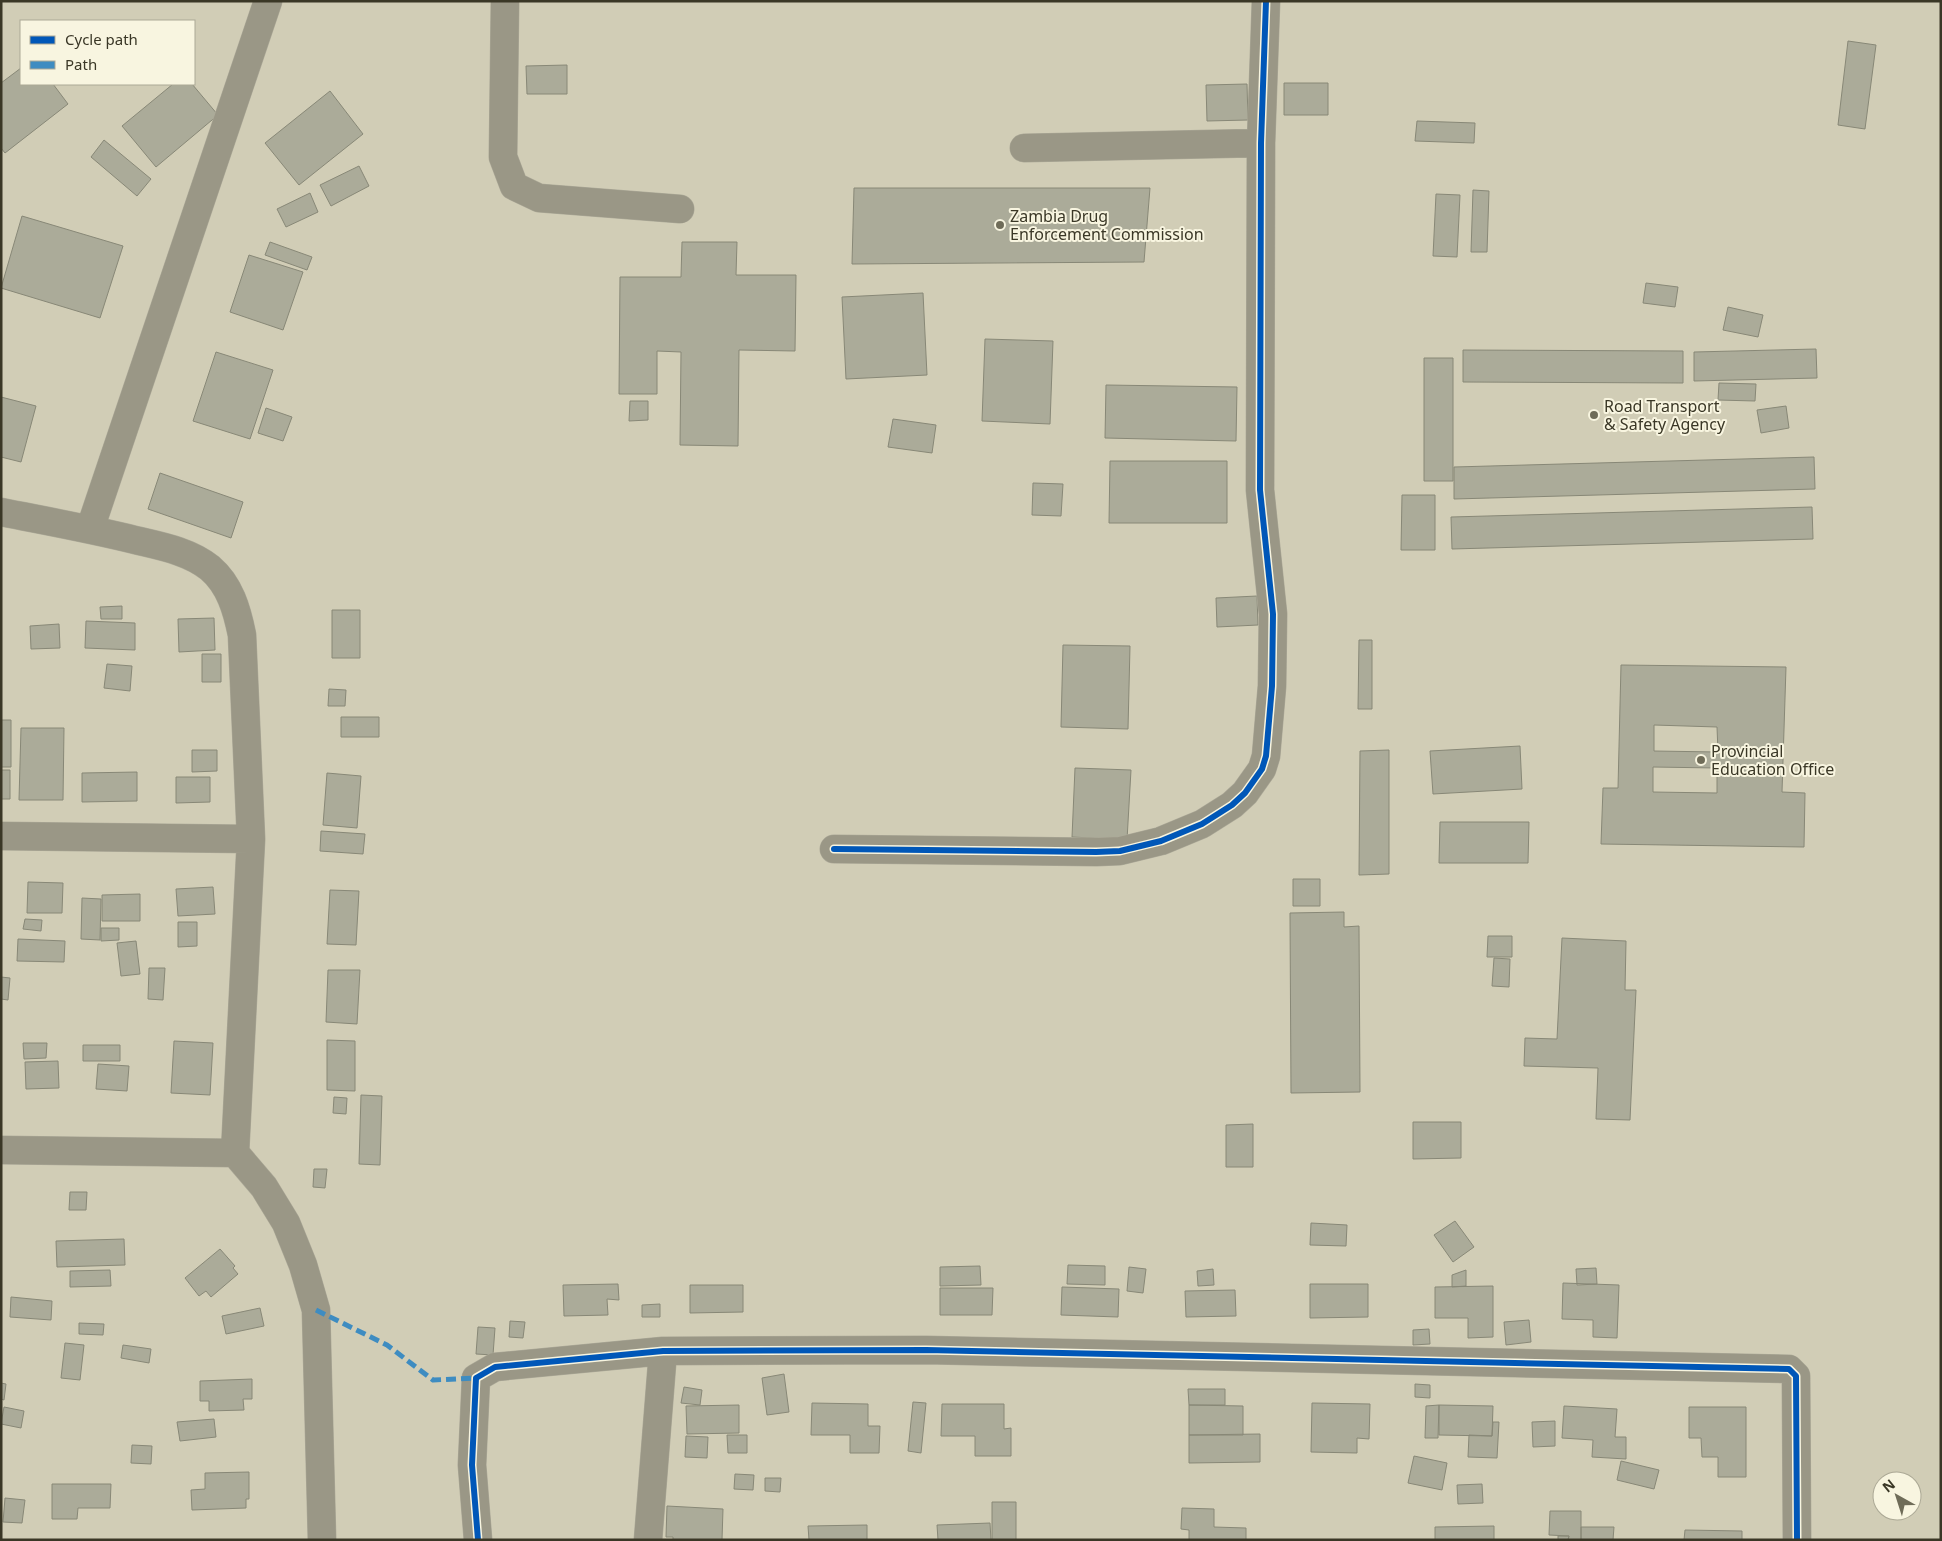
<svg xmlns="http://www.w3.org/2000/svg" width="1942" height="1541" viewBox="0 0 1942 1541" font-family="'Noto Sans',sans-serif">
<rect width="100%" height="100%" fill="#d1cdb6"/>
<!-- building -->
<path fill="#abab99" stroke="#887" fill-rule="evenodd" d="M1848 41 1876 45 1865 129 1838 125Z
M567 65V94H527L526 66Z
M21 68V84H53L68 104 5 153 1 148V83Z
M1284 83H1328V115H1284Z
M173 84H192L218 115 156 167 122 126Z
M1247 84 1248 120 1207 121 1206 85Z
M330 91 363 134 299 185 265 143Z
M1417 121 1475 123 1474 143 1415 141Z
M104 140 151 179 137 196 91 157Z
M359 166 369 186 331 206 320 185Z
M854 188H1150L1144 262 852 264Z
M1473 190 1489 191 1487 252H1471Z
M310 193 318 212 286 227 277 209Z
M1436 194 1460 195 1457 257 1433 256Z
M22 216 123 246 100 318 1 288Z
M270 242 312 257 307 270 265 255Z
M682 242H737L736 275H796L795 351 739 350 738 446 680 445 681 352 657 351V394H619L620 277H681Z
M249 255 303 272 283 330 230 312Z
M1646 283 1678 287 1675 307 1643 303Z
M923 293 927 375 846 379 842 297Z
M1728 307 1763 315 1758 337 1723 330Z
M985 339 1053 341 1050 424 982 421Z
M1816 349 1817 378 1694 381V352Z
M1463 350 1683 351V383L1463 382Z
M216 352 273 370 250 439 193 421Z
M1424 358H1453V481H1424Z
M1719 383 1756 384 1755 401 1718 400Z
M1106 385 1237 387 1236 441 1105 438Z
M1 397 36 406 21 462 1 457Z
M630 401H648V420L629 421Z
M1786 406 1789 428 1761 433 1757 410Z
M266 408 292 417 283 441 258 433Z
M893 419 936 425 932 453 888 447Z
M1814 457 1815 489 1454 499V467Z
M1110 461H1227V523H1109Z
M160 473 243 502 231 538 148 509Z
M1033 483 1063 484 1061 516 1032 515Z
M1402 495H1435V550H1401Z
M1812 507 1813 539 1452 549 1451 517Z
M1257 596 1258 625 1217 627 1216 598Z
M122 606V619H101L100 607Z
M332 610H360V658H332Z
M214 618 215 650 179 652 178 619Z
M86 621 135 623V650L85 648Z
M59 624 60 648 31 649 30 626Z
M1359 640H1372V709H1358Z
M1063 645 1130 646 1128 729 1061 727Z
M202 654H221V682H202Z
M107 664 132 666 130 691 104 688Z
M1621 665 1786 667 1782 792 1805 793 1804 847 1601 844 1603 788H1618ZM1654 725 1717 727 1718 752 1654 751ZM1653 767 1717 768V793L1653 792Z
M329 689 346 690 345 706H328Z
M341 717H379V737H341Z
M1 720H11V767H1Z
M21 728H64L63 800H19Z
M1520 746 1522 789 1433 794 1430 751Z
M192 750H217V771L192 772Z
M1389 750V874L1359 875 1360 751Z
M1075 768 1131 770 1127 840 1072 837Z
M1 770H10V799H1Z
M137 772V801L82 802V773Z
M327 773 361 776 357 828 323 825Z
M176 777H210V802L176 803Z
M1440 822H1529L1528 863H1439Z
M321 831 365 834 363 854 320 851Z
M1293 879H1320V906H1293Z
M28 882 63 883 62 913H27Z
M213 887 215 914 178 916 176 889Z
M330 890 359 891 356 945 327 944Z
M140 894V921H102V895Z
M82 898 101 899 100 940 81 939Z
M1344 912V927L1359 926 1360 1092 1291 1093 1290 913Z
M25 919 42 920 41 931 23 929Z
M178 922H197V946L178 947Z
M101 928H119V940L101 941Z
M1488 936H1512V957H1487Z
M1562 938 1626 941 1625 990H1636L1630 1120 1596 1119 1598 1068 1524 1066 1525 1038 1557 1039Z
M18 939 65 941 64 962 17 961Z
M136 941 140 974 121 976 117 943Z
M1494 958 1510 959 1509 987 1492 986Z
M149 968H165L163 1000 148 999Z
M328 970H360L357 1024 326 1022Z
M1 977 10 978 8 1000 1 999Z
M327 1040 355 1041V1091L327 1090Z
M174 1041 213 1043 210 1095 171 1093Z
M23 1043H47L46 1058 24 1059Z
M83 1045H120V1061H83Z
M58 1061 59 1088 26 1089 25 1062Z
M98 1064 129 1066 127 1091 96 1089Z
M361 1095 382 1096 380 1165 359 1164Z
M334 1097 347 1098 346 1114 333 1113Z
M1413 1122H1461V1158L1413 1159Z
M1253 1124V1167H1226V1125Z
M314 1169H327L325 1188 313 1187Z
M70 1192H87L86 1210H69Z
M1455 1221 1474 1247 1453 1262 1434 1235Z
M1311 1223 1347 1225 1346 1246 1310 1245Z
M124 1239 125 1265 57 1267 56 1241Z
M220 1249 235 1266 233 1268 238 1274 211 1297 206 1291 199 1296 185 1278Z
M1068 1265 1105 1266V1285L1067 1284Z
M980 1266 981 1285 940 1286V1267Z
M1129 1267 1146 1269 1143 1293 1127 1291Z
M1596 1268 1597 1284 1577 1285 1576 1269Z
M1213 1269 1214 1285 1198 1286 1197 1271Z
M110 1270 111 1286 70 1287V1271Z
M1466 1270V1286L1452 1287V1275Z
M1563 1283 1619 1285 1617 1338 1593 1337V1320L1562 1319Z
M618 1284 619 1300 607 1299 608 1315 564 1316 563 1285Z
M1310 1284H1368V1317L1310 1318Z
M690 1285H743V1312L690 1313Z
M1493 1286V1337L1468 1338V1318H1435V1287Z
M1062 1287 1119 1289 1118 1317 1061 1315Z
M940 1288H993L992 1315H940Z
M1235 1290 1236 1316 1186 1317 1185 1291Z
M11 1297 52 1301 51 1320 10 1317Z
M660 1304V1317H642V1305Z
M260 1308 264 1326 226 1334 222 1316Z
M1529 1320 1531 1342 1506 1345 1504 1322Z
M510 1321 525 1322 523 1338 509 1337Z
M79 1323 104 1324 103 1335 79 1334Z
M478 1327 495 1328 493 1355 476 1354Z
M1429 1329 1430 1344 1413 1345V1330Z
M65 1343 84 1345 80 1380 61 1378Z
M123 1345 151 1349 149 1363 121 1358Z
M784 1374 789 1412 767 1415 762 1378Z
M252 1379V1399H243L244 1410 209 1411V1401H200V1381Z
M1 1383 6 1384 4 1400 1 1399Z
M1415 1384 1430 1385V1398L1415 1397Z
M684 1387 702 1390 700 1405 681 1403Z
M1188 1389H1225V1405H1189Z
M913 1402 926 1403 921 1453 908 1451Z
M812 1403 868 1404V1426H880L879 1453H850V1435H811Z
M1312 1403 1370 1404 1369 1439 1357 1438V1453L1311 1452Z
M942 1404H1004V1429L1011 1428V1456H975V1436H941Z
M739 1405V1433L687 1434 686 1406Z
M1189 1405 1243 1406V1435H1189Z
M1439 1405 1493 1406 1492 1436 1439 1435Z
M1439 1405 1438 1438H1425L1426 1406Z
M1564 1406 1617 1409 1615 1437H1626V1459L1592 1457 1593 1440 1562 1438Z
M4 1407 24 1411 21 1428 1 1424Z
M1689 1407H1746V1477H1718V1457H1702L1701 1438H1689Z
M214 1419 216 1437 180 1441 177 1422Z
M1555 1421V1446L1533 1447 1532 1422Z
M1493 1422H1499L1497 1458 1468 1457 1469 1435 1492 1436Z
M1260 1434V1462L1189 1463V1435Z
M727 1435H747V1453H728Z
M686 1436 708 1437 707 1458 685 1457Z
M132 1445 152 1446 151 1464 131 1463Z
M1414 1456 1447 1463 1442 1490 1408 1483Z
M1621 1461 1659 1470 1654 1489 1617 1480Z
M249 1472V1499H246V1508L192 1510 191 1490 205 1489V1473Z
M735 1474 754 1475 753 1490 734 1489Z
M765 1478H781L780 1492 765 1491Z
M52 1484H111L110 1508H78L77 1519H52Z
M1482 1484 1483 1503 1458 1504 1457 1485Z
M5 1498 25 1500 22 1523 3 1522Z
M992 1502H1016V1540H992Z
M667 1506 723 1509 722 1540H673V1537H666Z
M1182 1508 1214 1509V1527L1246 1528V1540H1189V1530L1181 1529Z
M1550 1511H1581V1540H1568L1569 1536 1549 1535Z
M990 1523 991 1540H938L937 1525Z
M867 1525V1540H809L808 1526Z
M1494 1526V1540H1435V1527Z
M1581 1527H1614L1613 1540H1581Z
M1685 1530 1742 1531V1540H1684Z
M1558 1536H1569L1568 1540H1558Z"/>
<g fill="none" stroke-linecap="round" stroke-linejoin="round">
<!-- minor casing -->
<g stroke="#adaa99" stroke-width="29">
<path id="minor" d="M505 1 503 157 514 186 539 198 680 209
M1024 148 1261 143
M1 512C46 521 91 529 135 540 160 546 189 551 210 568 230 585 237 610 242 635L251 839 235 1153
M90 529 268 1
M1 836 251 839
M834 849 1096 852 1120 851 1161 841 1202 824 1232 805 1245 793 1262 769 1266 756 1272 686 1273 614 1260 490 1261 143 1266 1
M1 1150 235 1153 264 1187 286 1223 303 1265 316 1310 322 1540
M478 1540 472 1465 476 1378 495 1367 663 1351 926 1350 1789 1369 1796 1376 1797 1540
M648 1540 663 1351"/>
</g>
<!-- minor -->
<use href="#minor" stroke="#9a9786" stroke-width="28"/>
<!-- quiet -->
<path stroke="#3e8cc1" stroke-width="5" stroke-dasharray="10 5" stroke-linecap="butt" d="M316 1310 387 1345 433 1380 476 1378"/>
<!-- cycleway casing -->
<g stroke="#f8f5e0" stroke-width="9">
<path id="cycleway" d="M834 849 1096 852 1120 851 1161 841 1202 824 1232 805 1245 793 1262 769 1266 756 1272 686 1273 614 1260 490 1261 143 1266 1
M478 1540 472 1465 476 1378 495 1367 663 1351 926 1350 1789 1369 1796 1376 1797 1540"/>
</g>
<!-- cycleway -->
<use href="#cycleway" stroke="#0057b8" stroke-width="6"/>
</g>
<!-- markers -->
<g fill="#6f6c58" stroke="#f8f5e0" stroke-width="2">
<circle cx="1000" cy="225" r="5"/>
<circle cx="1594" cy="415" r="5"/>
<circle cx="1701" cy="760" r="5"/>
</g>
<g text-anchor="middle" stroke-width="4" stroke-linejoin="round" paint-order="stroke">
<!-- poi labels -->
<g font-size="16" fill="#3a3726" stroke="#f8f5e0" text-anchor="start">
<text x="1010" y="222">Zambia Drug<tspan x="1010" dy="18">Enforcement Commission</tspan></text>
<text x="1604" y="412">Road Transport<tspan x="1604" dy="18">&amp; Safety Agency</tspan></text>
<text x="1711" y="757">Provincial<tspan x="1711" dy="18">Education Office</tspan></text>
</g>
</g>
<!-- border -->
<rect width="1942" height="1541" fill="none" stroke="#3a3726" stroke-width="5"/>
<!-- legend -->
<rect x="20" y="20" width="175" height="65" fill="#f8f5e0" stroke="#aca996"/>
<rect x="30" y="36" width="25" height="8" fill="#0057b8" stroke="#aca996"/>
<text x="65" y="45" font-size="15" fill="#3a3726">Cycle path</text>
<rect x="30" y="61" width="25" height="8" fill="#3e8cc1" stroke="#aca996"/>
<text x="65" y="70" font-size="15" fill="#3a3726">Path</text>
<!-- north arrow -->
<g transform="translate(1897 1496) rotate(321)"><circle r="24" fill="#f8f5e0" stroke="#aca996"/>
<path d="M0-4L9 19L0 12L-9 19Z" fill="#6f6c58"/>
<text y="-8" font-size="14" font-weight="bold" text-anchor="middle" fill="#3a3726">N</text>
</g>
</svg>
